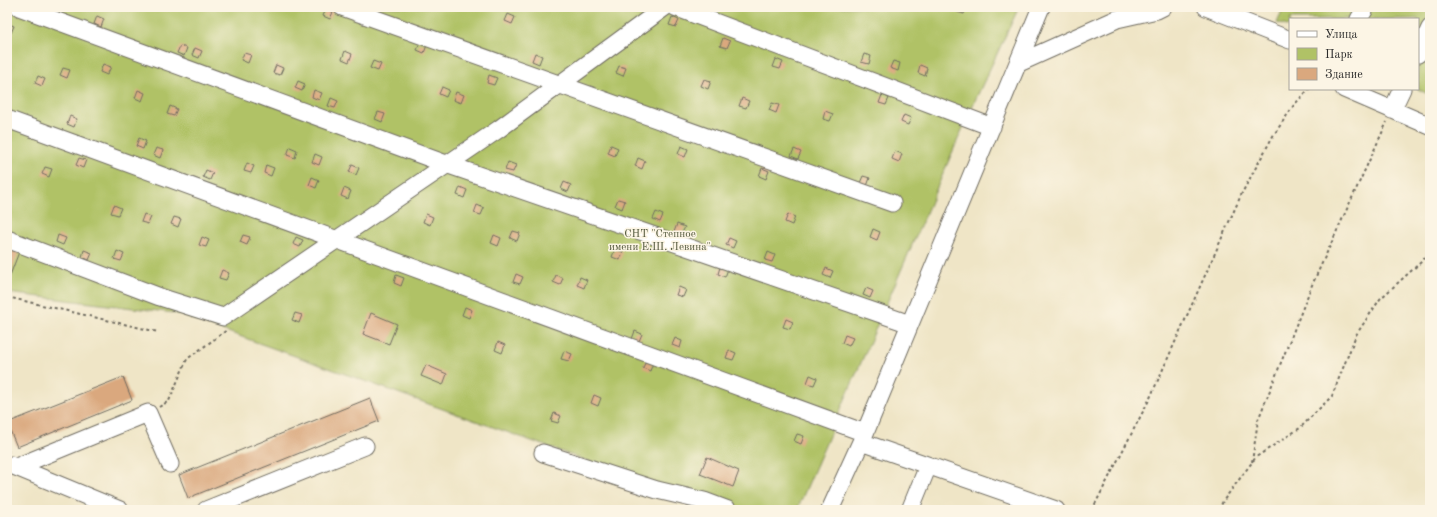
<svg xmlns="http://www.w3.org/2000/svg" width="1437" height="517" viewBox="0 0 1437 517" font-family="'Old Standard TT',serif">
<rect width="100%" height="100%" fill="#fcf5e5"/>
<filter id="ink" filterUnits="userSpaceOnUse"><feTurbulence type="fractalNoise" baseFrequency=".025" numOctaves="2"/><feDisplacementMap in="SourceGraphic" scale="8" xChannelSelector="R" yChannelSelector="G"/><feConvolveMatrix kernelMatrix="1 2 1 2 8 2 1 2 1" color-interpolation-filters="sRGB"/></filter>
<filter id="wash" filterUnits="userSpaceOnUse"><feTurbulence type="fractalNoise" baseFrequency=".012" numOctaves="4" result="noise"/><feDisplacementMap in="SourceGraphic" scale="16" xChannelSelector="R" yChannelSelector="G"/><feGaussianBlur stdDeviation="0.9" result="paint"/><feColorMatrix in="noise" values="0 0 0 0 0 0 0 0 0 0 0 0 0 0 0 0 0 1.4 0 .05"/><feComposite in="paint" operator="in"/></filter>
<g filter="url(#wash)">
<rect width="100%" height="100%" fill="#efe5c6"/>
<!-- green -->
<path fill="#b0c266" stroke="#6e7648" d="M7 7H1019L972 107 797 510H724L175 313 7 293Z
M1284 7H1430V95L1418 89V19H1290V27L1277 23Z"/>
<g id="blocks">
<!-- building -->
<path fill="#daa87e" d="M959 7H967L964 14 957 12Z
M326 9 333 12 330 19 323 16Z
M508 14 515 17 512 24 505 21Z
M97 16 104 19 101 27 94 24Z
M672 17 679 20 676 27 669 25Z
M7 23 14 26 11 33 7 32Z
M723 38 730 41 727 48 720 46Z
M420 43 427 45 424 53 417 50Z
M180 46 187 48 184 56 177 53Z
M195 48 202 51 199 58 192 55Z
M345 51 352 54 349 62 342 59Z
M244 53 251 55 248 63 241 60Z
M535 53 542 56 539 64 532 61Z
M864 54 871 56 869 64 861 62Z
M776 59 783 62 780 69 773 67Z
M373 61 381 64 378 71 370 68Z
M893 61 900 63 898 71 890 68Z
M103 64 111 67 107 75 100 72Z
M276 65 283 68 280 75 273 73Z
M920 65 927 68 925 76 918 73Z
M619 66 626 68 623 76 616 73Z
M63 68 70 70 67 78 60 75Z
M489 75 497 78 494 85 487 83Z
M38 76 45 79 42 86 35 83Z
M704 79 711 81 708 89 701 86Z
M298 81 305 84 302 91 295 88Z
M442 87 449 90 446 97 439 94Z
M138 90 145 93 142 101 135 98Z
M314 90 322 93 319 100 312 97Z
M456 92 464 95 461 103 453 100Z
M882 95 889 98 886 105 879 103Z
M331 98 338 101 335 108 328 106Z
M742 98 749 101 746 108 739 106Z
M772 103 779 105 776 113 769 110Z
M170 106 177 109 174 116 167 114Z
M825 111 833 114 830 121 823 119Z
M378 112 385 114 382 122 375 119Z
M904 115 911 118 908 125 901 122Z
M70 116 77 119 74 127 67 124Z
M139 138 146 141 143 149 136 146Z
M611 145 618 148 615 156 608 153Z
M681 146 688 149 685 157 678 154Z
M290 147 297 150 295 158 287 155Z
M156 148 163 150 160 158 153 155Z
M794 149 801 152 798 159 791 156Z
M895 151 902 154 899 162 892 159Z
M315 154 322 157 319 165 312 162Z
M79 158 86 160 83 168 76 165Z
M638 158 645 161 642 169 635 166Z
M508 162 516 165 513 172 505 170Z
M247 163 254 166 251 173 244 171Z
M266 165 274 168 271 176 264 173Z
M352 165 359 168 356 175 349 172Z
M45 167 52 169 49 177 42 174Z
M762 168 769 171 766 179 759 176Z
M206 170 213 173 210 180 203 177Z
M863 176 870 178 867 186 860 183Z
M312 177 319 180 316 188 309 185Z
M564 182 571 185 568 192 561 189Z
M460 187 467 190 464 198 457 195Z
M344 188 351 191 348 199 341 196Z
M618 199 625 201 622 209 615 206Z
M114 205 121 208 118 215 111 213Z
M477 205 484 208 481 215 474 213Z
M656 212 663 215 660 222 653 219Z
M144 214 151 217 148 224 141 222Z
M426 214 433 217 430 225 423 222Z
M788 214 795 217 792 225 785 222Z
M174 217 181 219 178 227 171 224Z
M677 224 685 227 681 235 674 232Z
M873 229 880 232 877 240 870 237Z
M513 231 520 233 517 241 510 238Z
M58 235 66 238 63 245 56 242Z
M243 235 250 237 247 245 240 242Z
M494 235 501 238 498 246 491 243Z
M202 237 209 240 206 247 199 245Z
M296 237 303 240 300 247 293 244Z
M729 238 736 241 733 248 726 245Z
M7 248 19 252 9 278 7 277Z
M615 249 623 252 620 260 612 257Z
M84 250 92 253 89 260 82 257Z
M117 251 124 254 121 261 114 259Z
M768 252 775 255 772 262 765 260Z
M720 267 728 269 725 277 718 274Z
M826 268 833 271 830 278 823 275Z
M222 270 229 273 226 280 219 278Z
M516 274 523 277 520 284 513 282Z
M396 275 404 278 401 286 394 283Z
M556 275 563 278 560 285 553 282Z
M580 277 587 280 584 288 577 285Z
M679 287 686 290 683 297 676 295Z
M866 288 873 291 870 298 863 295Z
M465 307 472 310 469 318 462 315Z
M295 313 302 315 299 323 292 320Z
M371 313 397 324 389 344 363 334Z
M786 319 793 322 790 329 783 327Z
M635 331 642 334 639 341 632 339Z
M845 335 853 338 849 346 842 343Z
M675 338 682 341 680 348 672 345Z
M498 342 505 345 502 353 495 350Z
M729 350 736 353 733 360 726 358Z
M564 351 572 354 569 361 561 359Z
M646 360 653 363 650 371 643 368Z
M426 365 447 374 443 385 421 376Z
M810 375 817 378 814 385 807 383Z
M123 377 132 400 17 447 7 423Z
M594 395 601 398 598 406 591 403Z
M370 398 379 421 188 498 179 475Z
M554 413 561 416 558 423 551 421Z
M797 434 804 436 801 444 794 441Z
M707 457 739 471 733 487 700 474Z"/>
</g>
</g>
<g filter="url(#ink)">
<use href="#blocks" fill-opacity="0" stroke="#706c61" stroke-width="1"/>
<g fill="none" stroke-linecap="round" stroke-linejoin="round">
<!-- minor casing -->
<g stroke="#706c61" stroke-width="19">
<path id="minor" d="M19 7 446 164 910 324
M342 7 892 203
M675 7 992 127
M1206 7 1290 40
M1359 19 1366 7
M1418 54 1430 28
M1019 63 1117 19 1157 10 1163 7
M1344 89 1430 126
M1392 110 1402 89
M7 119 865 433
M7 239 160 297 223 317 499 129 665 7
M861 442 1056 510
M543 453 657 490 704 501 728 510
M11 465 120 510
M16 467 148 413 170 464
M206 510 365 446
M830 510 865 433 1041 7
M910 510 928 466"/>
</g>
<!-- path -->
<path stroke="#706c61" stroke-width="2" stroke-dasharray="3 3" stroke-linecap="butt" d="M7 297 158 332
M159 407 169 401 187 359 227 330
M7 446 9 452
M1252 462 1258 420 1312 285 1387 122
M1092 510 1150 398 1242 193 1273 136 1294 105 1309 89
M1219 510 1223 501 1256 457 1300 428 1332 396 1356 335 1380 299 1421 262 1430 250"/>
<!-- minor -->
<use href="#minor" stroke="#fff" stroke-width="17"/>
</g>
</g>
<g text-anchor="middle" stroke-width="3" stroke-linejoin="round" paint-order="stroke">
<!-- park labels -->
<g font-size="11" fill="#53583d" stroke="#fcf5e5">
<text x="660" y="237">СНТ "Степное<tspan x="660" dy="13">имени Е.Ш. Левина"</tspan></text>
</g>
</g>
<!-- margin -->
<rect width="1437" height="517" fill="none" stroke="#fcf5e5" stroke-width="24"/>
<!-- legend -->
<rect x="1289" y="18" width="130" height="72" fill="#fcf5e5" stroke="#a8a49b"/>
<rect x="1297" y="31" width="20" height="6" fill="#ffffff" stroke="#a8a49b"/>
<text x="1325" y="38" font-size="12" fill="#2b2b2b">Улица</text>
<rect x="1297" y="48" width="20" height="12" fill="#b0c266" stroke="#a8a49b"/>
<text x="1325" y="58" font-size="12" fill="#2b2b2b">Парк</text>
<rect x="1297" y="68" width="20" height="12" fill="#daa87e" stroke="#a8a49b"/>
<text x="1325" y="78" font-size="12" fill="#2b2b2b">Здание</text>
</svg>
